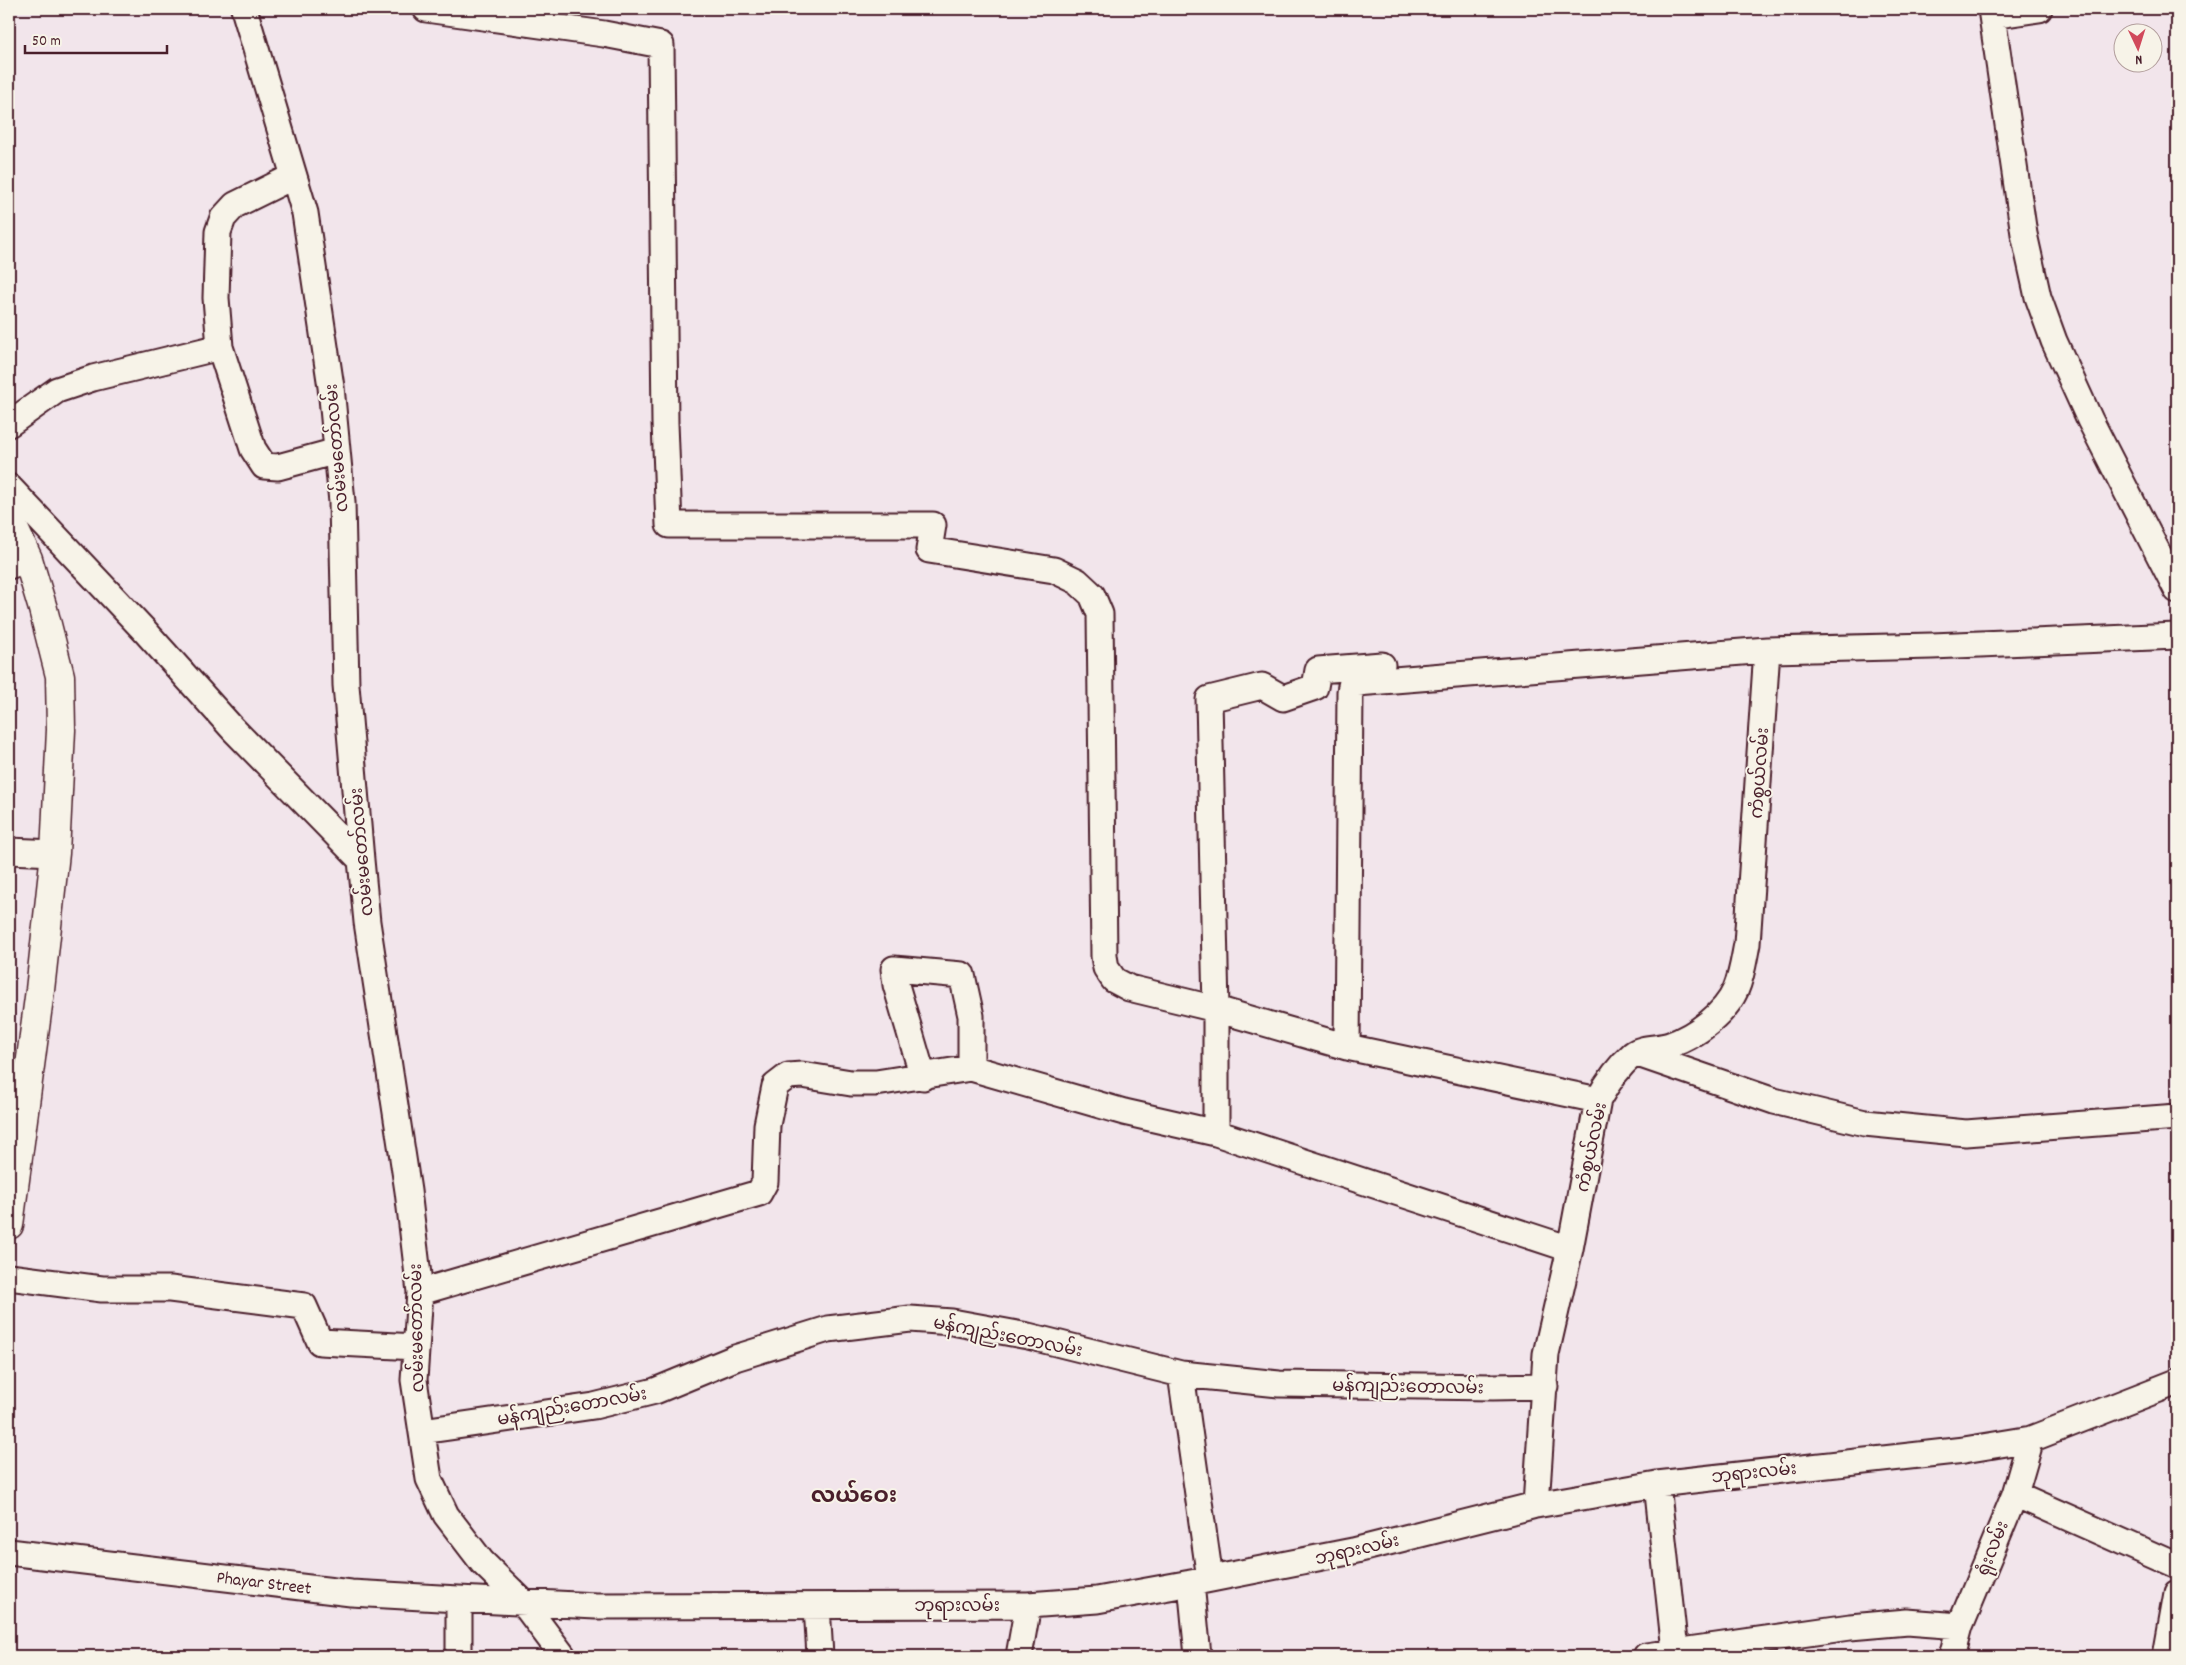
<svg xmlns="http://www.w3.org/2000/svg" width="2186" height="1665" viewBox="0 0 2186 1665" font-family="Dekko,'Noto Sans Myanmar',sans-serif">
<rect width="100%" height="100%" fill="#f2e5eb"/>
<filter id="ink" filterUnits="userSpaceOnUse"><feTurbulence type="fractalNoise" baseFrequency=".02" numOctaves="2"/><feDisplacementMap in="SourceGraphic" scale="10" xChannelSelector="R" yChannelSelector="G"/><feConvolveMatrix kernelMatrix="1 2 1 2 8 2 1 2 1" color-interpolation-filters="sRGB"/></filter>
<g filter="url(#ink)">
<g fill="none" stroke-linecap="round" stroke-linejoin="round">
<!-- minor casing -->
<g stroke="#4a1f2b" stroke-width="29">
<path id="minor" d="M244 9 305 213 331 387 342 502 346 685 361 860 367 922 408 1191 420 1292 414 1380 429 1479 446 1515 482 1562 521 1600 563 1656
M426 9 604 34 661 45 665 423 669 525H933L929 550 1054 570 1077 581 1092 595 1100 614 1104 956 1106 968 1114 980 1129 988 1216 1009 1347 1047 1598 1100
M1991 9 2024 234 2038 297 2054 341 2090 420 2177 590
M1992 16 2039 9
M294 176 235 205 223 218 218 232 216 298 220 347 253 449 264 466 278 467 337 451
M9 424 57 390 93 378 220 347
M9 487 144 630 233 729 361 860
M9 566 28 559
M9 851 55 853
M1347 1047 1350 692 1351 686 1357 683 1767 650 1932 646 2177 636
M1635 1053 1774 1101 1865 1123 1966 1133 2177 1117
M923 1077 896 985 894 969 962 975 971 1016V1068
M1216 1133V1009L1209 699 1262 686 1283 698 1315 687 1318 670 1382 665
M9 1277 102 1289H170L304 1306 320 1342 416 1347
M420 1292 759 1193 765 1182 767 1125 775 1086 788 1076 802 1075 851 1083H876L971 1068 1124 1112 1216 1133 1570 1249
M1181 1374 1210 1579
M422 1431 594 1406 655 1391 735 1358 828 1329 910 1319 952 1322 1028 1336 1181 1374 1221 1378 1279 1384 1493 1387 1545 1386
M1657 1484 1675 1651
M2015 1494 2177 1566
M1536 1505 1546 1354 1570 1249 1598 1100C1607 1083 1618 1067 1633 1054 1642 1047 1659 1049 1670 1045 1696 1036 1725 1014 1736 989 1742 975 1744 959 1747 944L1767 650
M9 1552 351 1593 440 1598 596 1606 1028 1605 1097 1600 1191 1583 1353 1551 1536 1505 1657 1484 1964 1450 2031 1439 2177 1382
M1191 1583 1198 1656
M817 1606 820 1656
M459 1656V1599
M1019 1656 1028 1605
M1646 1656 1850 1627 1907 1622 1960 1626
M1952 1656 1960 1626 2015 1494 2031 1439
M2166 1656 2177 1594"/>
</g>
<!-- major casing -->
<g stroke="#4a1f2b" stroke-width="31">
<path id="major" d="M9 518 28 559 43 609 60 676 61 730 55 853 40 990 9 1225"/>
</g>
<!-- minor -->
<use href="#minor" stroke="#f7f3e8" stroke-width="25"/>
<!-- major -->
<use href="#major" stroke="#f7f3e8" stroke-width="28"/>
</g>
</g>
<g text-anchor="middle" stroke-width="4" stroke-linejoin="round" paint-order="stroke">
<!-- street labels -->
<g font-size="18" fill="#4a1f2b" stroke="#f7f3e8">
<text transform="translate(336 448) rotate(-95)" y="6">လမ်းမတော်လမ်း</text>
<text transform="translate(1759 773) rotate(-86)" y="6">ကံစွယ်လမ်း</text>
<text transform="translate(361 852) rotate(-95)" y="6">လမ်းမတော်လမ်း</text>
<text transform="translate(1591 1147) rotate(-78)" y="6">ကံစွယ်လမ်း</text>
<text transform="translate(416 1328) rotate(-91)" y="6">လမ်းမတော်လမ်း</text>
<text transform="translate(1008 1336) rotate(11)" y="6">မန်ကျည်းတောလမ်း</text>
<text transform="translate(1408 1386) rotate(1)" y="6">မန်ကျည်းတောလမ်း</text>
<text transform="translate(572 1406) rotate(-10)" y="6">မန်ကျည်းတောလမ်း</text>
<text transform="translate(1754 1472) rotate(-6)" y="6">ဘုရားလမ်း</text>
<text transform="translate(1992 1548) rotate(-68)" y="6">ရုံးလမ်း</text>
<text transform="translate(1357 1549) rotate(-13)" y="6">ဘုရားလမ်း</text>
<text transform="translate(264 1582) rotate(7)" y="6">Phayar Street</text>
<text x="957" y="1611">ဘုရားလမ်း</text>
</g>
<!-- district labels -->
<g font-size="22" font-weight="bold" fill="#4a1f2b" stroke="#f7f3e8">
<text x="854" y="1502">လယ်ဝေး</text>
</g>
</g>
<!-- margin -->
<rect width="2186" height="1665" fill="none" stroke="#f7f3e8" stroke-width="30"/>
<rect x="15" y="15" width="2156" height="1635" fill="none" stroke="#4a1f2b" stroke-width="2" filter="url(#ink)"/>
<!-- north arrow -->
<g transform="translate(2138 48) rotate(176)"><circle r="24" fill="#f7f3e8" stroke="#b29e9c"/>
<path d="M0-4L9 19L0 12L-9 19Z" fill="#d1495b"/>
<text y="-8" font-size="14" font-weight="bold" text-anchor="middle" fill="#4a1f2b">N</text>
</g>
<!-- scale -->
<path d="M25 45v8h142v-8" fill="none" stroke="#4a1f2b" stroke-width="2.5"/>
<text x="32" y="45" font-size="15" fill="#4a1f2b" stroke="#f7f3e8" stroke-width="4" paint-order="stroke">50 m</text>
</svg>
